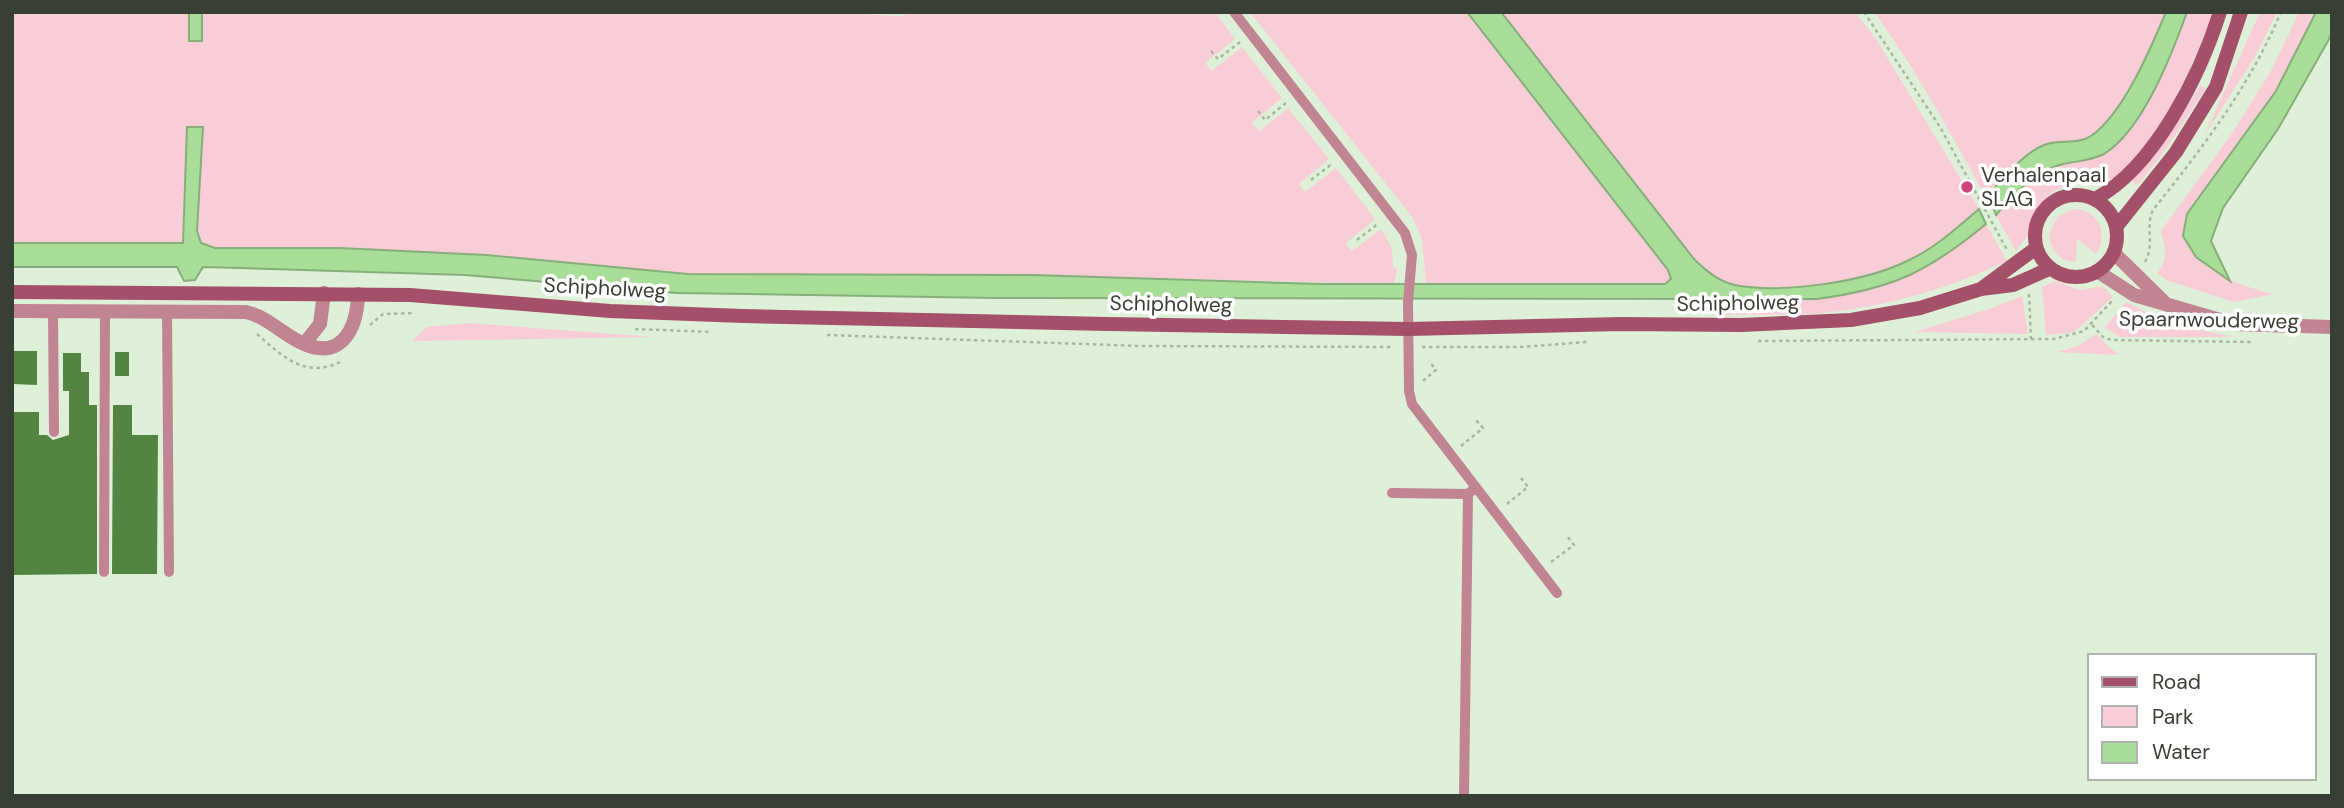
<svg xmlns="http://www.w3.org/2000/svg" width="2344" height="808" viewBox="0 0 2344 808" font-family="'DM Sans',sans-serif">
<rect width="100%" height="100%" fill="#def1d8"/>
<!-- green -->
<path fill="#f9cdd8" d="M12 12H189V40L202 41V12H823L897 16 926 12H1215L1235 39 1205 63 1212 71 1242 47 1282 98 1252 123 1259 131 1288 108 1329 159 1299 184 1305 192 1336 168 1375 219 1345 244 1352 251 1381 229 1392 248 1393 267 1397 269 1394 284 1033 275 688 274 486 255 340 248H215L201 243 197 231 202 127 187 128 183 243H12Z
M1250 12H1467L1668 270 1671 279 1661 285 1426 283 1422 239 1413 218Z
M1501 12H1855L1876 39 1979 209C1957 228 1935 248 1909 260 1866 282 1783 294 1735 285 1719 282 1705 270 1694 259Z
M1874 12H2166C2152 45 2120 121 2088 138 2075 145 2060 143 2045 144L1996 214C2007 202 2019 185 2033 175 2053 161 2082 166 2104 153 2143 130 2172 54 2187 12H2214C2190 69 2167 130 2120 173 2096 194 2075 175 2052 193 2036 204 2038 219 2029 234 2025 240 2020 245 2016 251 1970 170 1929 88 1874 12Z
M2260 12H2277L2256 55 2204 136Z
M2299 12H2316L2276 91 2188 214 2183 236C2206 273 2233 284 2274 294L2233 302 2166 280 2157 273C2170 259 2164 247 2161 231L2235 129 2272 69Z
M2200 86 2206 88 2164 152 2137 186 2132 180 2167 138Z
M2073 209C2099 209 2109 234 2096 254L2077 239 2076 262C2058 260 2052 253 2049 235L2057 217Z
M1986 224 2007 261C1952 287 1893 305 1832 312 1797 316 1760 314 1725 315L1724 300C1841 299 1891 302 1986 224Z
M2055 281 2080 290 2103 286 2113 297 2074 332 2046 335 2042 287Z
M2022 296 2028 334 1915 332 1992 308Z
M2126 302 2165 322 2232 337H2119L2105 327Z
M469 323 654 337 412 341 427 327Z
M2096 334 2118 355 2058 352 2078 346Z"/>
<!-- water -->
<path fill="#a8de97" stroke="#86ae7a" stroke-width="2" d="M189 12H202V41H189Z
M1467 12H1501L1694 259C1705 270 1719 282 1735 285 1783 294 1866 282 1909 260 1935 248 1957 228 1979 209L1986 224C1928 272 1892 289 1817 299L994 298 677 293 465 275 203 267 195 280 184 281 177 267H12V243H183L187 127H203L197 231 201 243 215 248H340L486 255 688 274 1033 275 1322 284H1665L1671 279 1668 270Z
M2166 12H2187C2172 54 2143 130 2104 154 2090 161 2077 161 2063 164 2032 172 2016 193 1996 215L1988 195C2004 178 2022 154 2044 145 2059 138 2076 146 2091 136 2123 114 2151 48 2166 12Z
M2316 12H2332V32L2328 41 2278 129 2223 208 2211 241 2230 281 2196 257 2183 236 2187 214 2276 91Z"/>
<!-- building -->
<path fill="#538442" d="M14 351H37V385L12 384Z
M115 352H129V376H115Z
M63 353H81V372H89V405H97V574L12 575V412H39V435H47L53 440 69 435V391H63Z
M113 405H132V435H158L157 574H112Z"/>
<g fill="none" stroke-linecap="round" stroke-linejoin="round">
<!-- path -->
<path stroke="#a7b6a2" stroke-width="2.5" stroke-dasharray="3.5 3.5" stroke-linecap="butt" d="M1864 12 1940 127 2007 250
M1211 51 1218 59 1240 42
M1258 111 1265 120 1286 103
M1311 180 1333 163
M1357 240 1379 223
M2145 262C2155 245 2145 227 2153 210 2203 147 2250 86 2281 12
M2029 294 2031 339
M370 325 383 314 415 313
M2092 325 2103 337 2111 340 2251 342
M635 329 712 332
M257 334C282 356 305 379 340 362
M827 335 1141 346 1394 347
M1758 341 2054 339 2084 331 2114 299
M1422 347H1521L1587 342
M1423 381 1436 370 1429 361
M1461 446 1483 428 1476 420
M1507 504 1528 487 1521 478
M1551 562 1574 545 1567 536"/>
<!-- service -->
<path stroke="#c08493" stroke-width="10" d="M1234 12 1405 233 1412 255 1408 302 1409 391 1412 404 1557 593
M53 311 54 432
M167 311 169 572
M1392 493 1468 494
M104 572 105 311
M1464 796 1468 494 1476 487"/>
<!-- minor -->
<path stroke="#c08493" stroke-width="14" d="M12 311 246 312C267 317 279 331 298 341 339 363 357 332 358 294
M304 344 320 324 324 293"/>
<!-- tertiary -->
<path stroke="#c08493" stroke-width="14" d="M2114 253 2164 302
M2097 271 2134 295 2234 324 2332 327"/>
<!-- secondary -->
<path stroke="#a5506a" stroke-width="14" d="M2035 236a41 41 0 1 1 82 0a41 41 0 1 1-82 0Z
M2095 199C2155 167 2200 75 2220 12
M2117 226 2176 152 2216 87 2241 12
M1982 288 2036 248
M12 292 410 295 610 311 743 316 1108 324 1409 329 1621 324 1741 325 1851 320 1920 308 1981 289 2013 285 2051 268"/>
</g>
<!-- markers -->
<circle fill="#d14477" stroke="#fff" stroke-width="2.5" cx="1967" cy="187" r="7"/>
<g text-anchor="middle" stroke-width="7" stroke-linejoin="round" paint-order="stroke">
<!-- poi labels -->
<g font-size="21" fill="#383f35" stroke="#fff" text-anchor="start">
<text x="1981" y="182">Verhalenpaal<tspan x="1981" dy="24">SLAG</tspan></text>
</g>
<!-- street labels -->
<g font-size="21" fill="#383f35" stroke="#fff">
<text transform="translate(605 288) rotate(3)" y="7">Schipholweg</text>
<text transform="translate(1738 303) rotate(-1)" y="7">Schipholweg</text>
<text transform="translate(1171 304) rotate(1)" y="7">Schipholweg</text>
<text transform="translate(2209 320) rotate(1)" y="7">Spaarnwouderweg</text>
</g>
</g>
<!-- border -->
<rect width="2344" height="808" fill="none" stroke="#383f35" stroke-width="28"/>
<!-- legend -->
<rect x="2088" y="654" width="228" height="126" fill="#ffffff" stroke="#afb2ae" stroke-width="2"/>
<rect x="2102" y="677" width="35" height="10" fill="#a5506a" stroke="#afb2ae" stroke-width="2"/>
<text x="2152" y="689" font-size="21" fill="#383f35">Road</text>
<rect x="2102" y="706" width="35" height="21" fill="#f9cdd8" stroke="#afb2ae" stroke-width="2"/>
<text x="2152" y="724" font-size="21" fill="#383f35">Park</text>
<rect x="2102" y="742" width="35" height="21" fill="#a8de97" stroke="#afb2ae" stroke-width="2"/>
<text x="2152" y="759" font-size="21" fill="#383f35">Water</text>
</svg>
